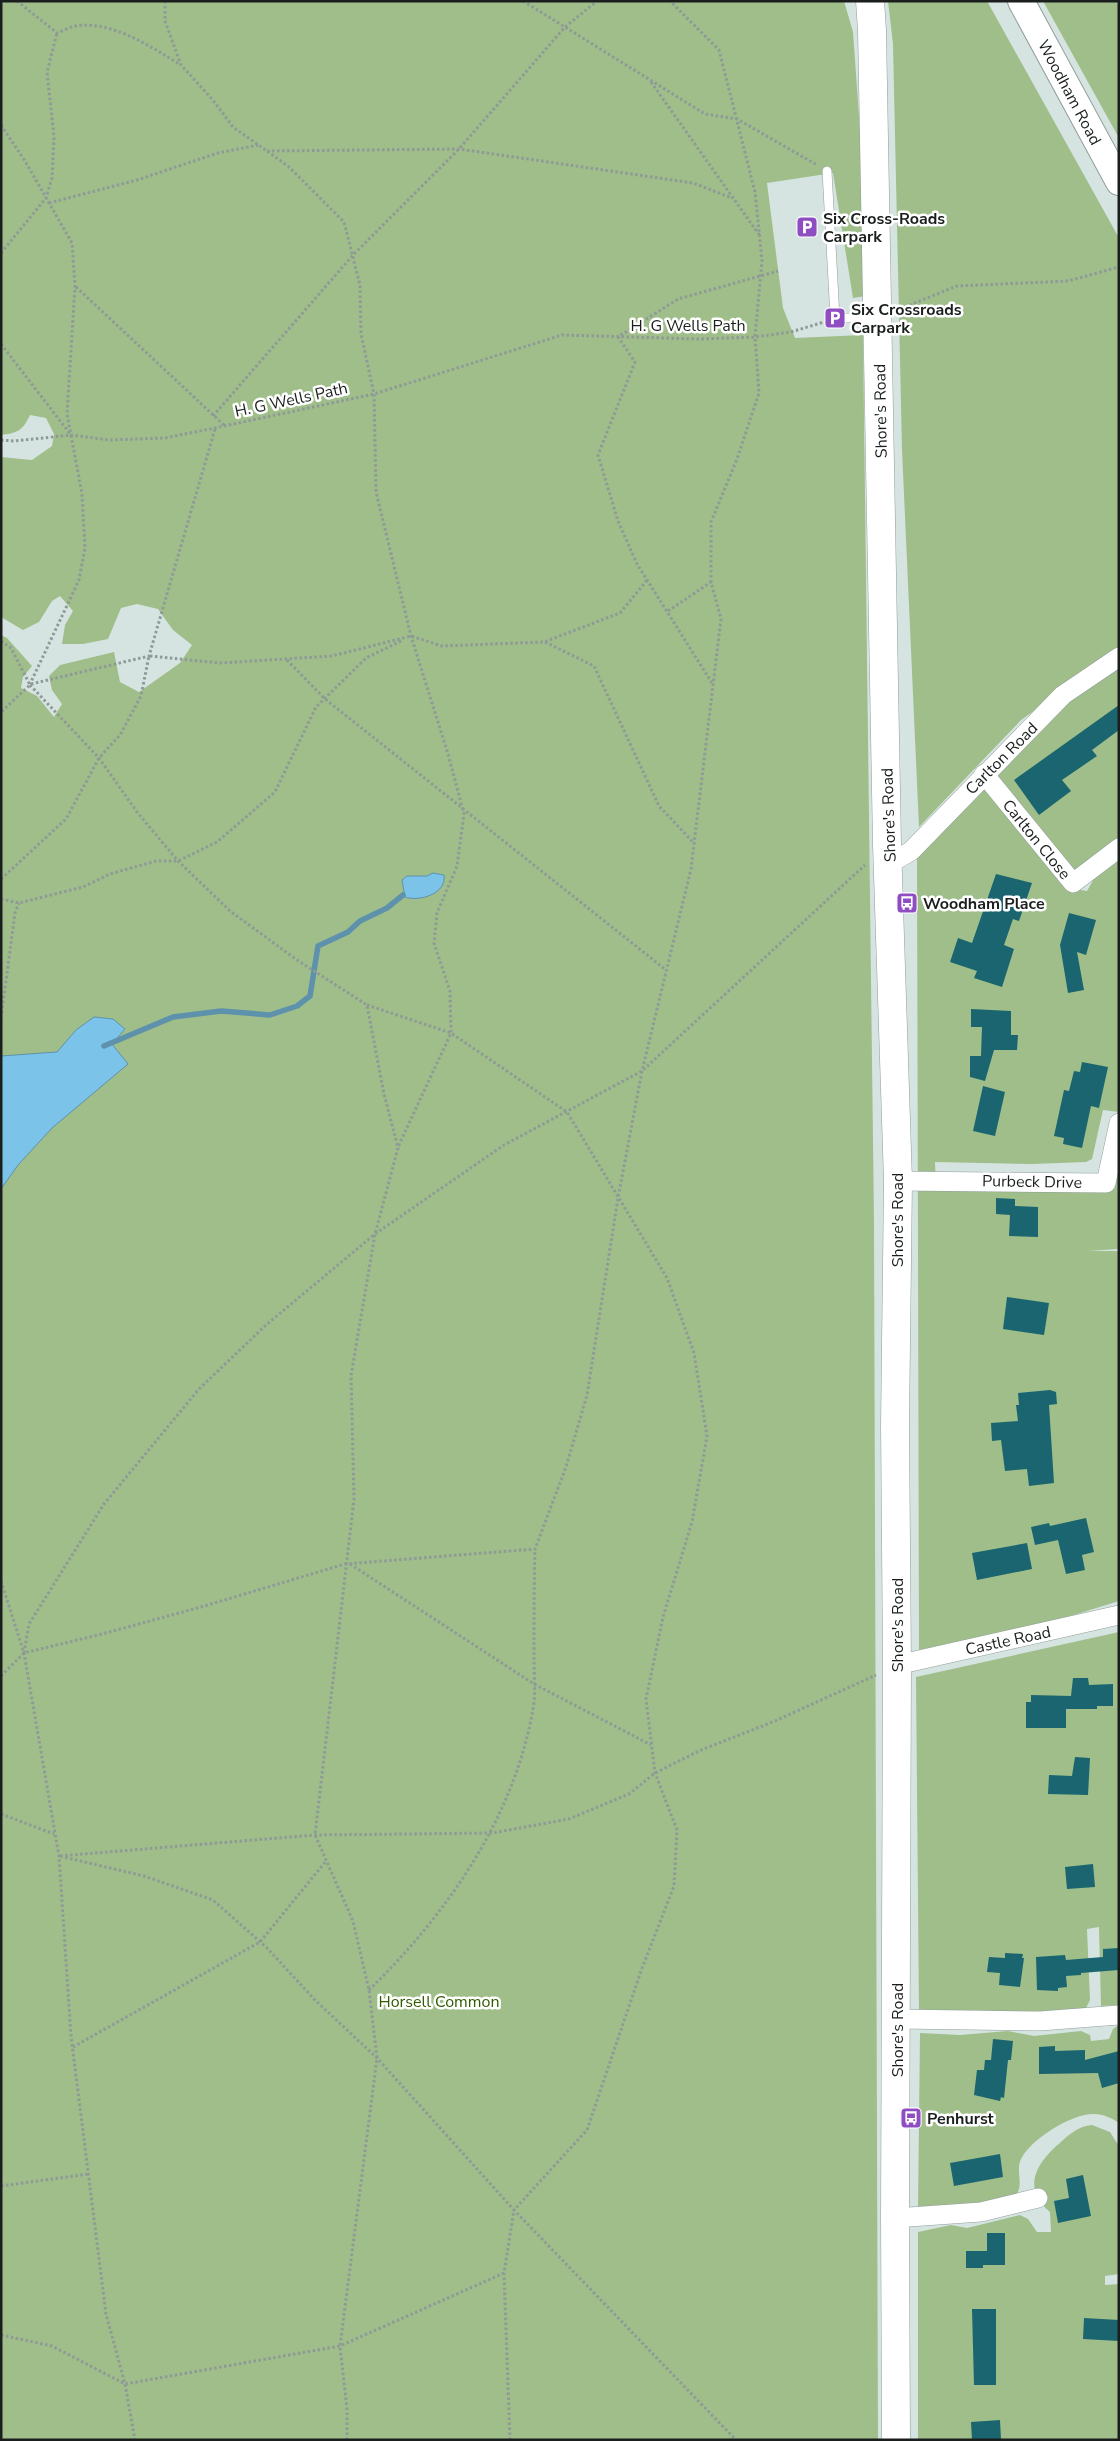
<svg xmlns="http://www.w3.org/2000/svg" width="1120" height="2441" viewBox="0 0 1120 2441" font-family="'Nunito Sans',sans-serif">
<rect width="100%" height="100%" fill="#d6e4e1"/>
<!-- green -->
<path fill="#9fbe8a" d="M1 1H844L853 32 861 144 866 296 853 298 833 173 767 183 783 308 795 338 863 335 874 1221 878 2440H1V635L7 638 32 666 23 677 21 688 37 696 54 717 62 704 52 690 49 676 60 665 114 652 120 682 139 692 180 663 192 645 173 630 158 609 137 604 121 608 108 639 83 644H62L65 625 73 611 60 596 52 601 39 622 23 630 1 617V457L32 460 52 446 54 434 46 418 30 415C23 430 18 433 1 435Z
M888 1H987L1119 238V651L1021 720 919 827 902 450 893 44Z
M1043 1H1119V138Z
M1119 666V837L1075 870 1069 869 993 776 1078 692Z
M984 785 1064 887 1087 891 1096 875 1119 859V1112L1103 1110 1092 1159 1086 1162 1032 1164 935 1162 936 1188 1114 1189 1119 1171V1249L1088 1251H1119V1601L1048 1623 919 1650 917 853Z
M1119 1632V2005L1101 2006 1099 1927 1087 1929 1090 2000 1086 2008 1030 2013 963 2010 919 2012 916 1677Z
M1119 2025V2123C1112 2118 1103 2114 1094 2114 1072 2113 1030 2140 1021 2159 1015 2172 1025 2185 1015 2196L981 2206 918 2208 920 2033 960 2035 1008 2031 1034 2036 1081 2031 1090 2035 1091 2041 1109 2039 1113 2029Z
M1092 2125 1110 2132 1119 2146V2274L1105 2276V2285L1119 2284V2440H918V2232L951 2225 967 2228 1020 2215 1028 2219 1037 2232H1051L1050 2212C1020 2187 1038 2161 1062 2141 1071 2133 1079 2126 1092 2125Z"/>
<!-- water -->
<path fill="#7bc3e9" stroke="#5e92ac" d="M433 873 444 875C447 894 419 902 405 897L402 880 407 876H427Z
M94 1017 113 1019 125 1029 112 1044 128 1064 52 1128 18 1165 1 1189V1056L57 1052 76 1030Z"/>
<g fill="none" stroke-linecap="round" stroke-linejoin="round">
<!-- stream -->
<path stroke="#5e92ac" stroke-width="5.5" d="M104 1046 173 1017 221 1011 270 1015 297 1006 310 996 318 946 348 932 360 921 387 908 403 895"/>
</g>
<!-- building -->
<path fill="#1a656f" d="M1119 705V730L1092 750 1097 756 1062 780 1071 791 1039 815 1014 780Z
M996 874 1032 883 1019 921 1013 919 1004 945 1014 949 1002 987 974 978 977 971 950 962 958 938 972 943Z
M1069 913 1096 920 1086 955 1077 952 1084 990 1068 993 1060 945Z
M971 1009 1011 1011V1035H1018L1017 1050H994L985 1081 970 1077V1056H981L982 1027H971Z
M1082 1062 1108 1067 1099 1108 1091 1106 1082 1148 1063 1144 1064 1138 1054 1136 1064 1090 1069 1091 1074 1071 1080 1072Z
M983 1086 1005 1092 995 1136 973 1131Z
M996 1198 1015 1199V1206L1038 1207V1237L1009 1236 1010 1215 996 1214Z
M1007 1297 1049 1303 1044 1335 1003 1329Z
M1050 1390 1056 1392 1057 1404 1049 1405 1054 1483 1029 1486 1027 1469 1005 1471 1001 1440 992 1441 991 1423 1018 1421 1016 1405H1019L1018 1393Z
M1086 1518 1094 1552 1082 1555 1085 1570 1066 1574 1058 1540 1035 1545 1031 1527 1049 1523 1050 1526Z
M1027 1543 1032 1569 977 1580 972 1553Z
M1073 1678H1088L1089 1685 1113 1684V1706H1097V1709H1066V1728H1026V1702H1031V1695L1071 1696Z
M1075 1757 1090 1758 1088 1795 1048 1794 1049 1775 1072 1776Z
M1093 1864 1095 1887 1067 1889 1065 1867Z
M1119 1948V1970L1081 1973V1975L1066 1976 1067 1987 1058 1988V1991L1037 1990 1036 1957 1065 1955 1066 1960 1103 1957V1949Z
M1005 1953 1023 1954 1022 1958H1024L1020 1987 999 1985 1000 1973 987 1972 989 1957 1005 1958Z
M993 2039 1013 2041 1011 2060H1008L1004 2098 1001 2097 1000 2101 974 2095 977 2070H984L985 2060H991Z
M1055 2046V2051L1085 2050V2060L1119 2051V2083L1102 2088 1098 2073 1039 2074V2047Z
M1000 2154 1003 2177 954 2186 950 2163Z
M1083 2175 1091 2216 1058 2223 1054 2201 1069 2198 1066 2179Z
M987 2233H1005V2265H983V2268H966V2251H987Z
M972 2309H996V2385H974Z
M1084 2318 1119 2320V2341L1083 2339Z
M1000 2420 1001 2440H972L971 2422Z"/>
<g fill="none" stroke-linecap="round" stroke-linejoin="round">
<!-- lane casing -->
<g stroke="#909d9b" stroke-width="10">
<path id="lane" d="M827 171 835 318H876"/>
</g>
<!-- street casing -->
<g stroke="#909d9b" stroke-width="20">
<path id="street" d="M984 774 1073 883 1119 848
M889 864 911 851 1063 695 1119 657
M898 1181 1106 1183 1119 1123
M897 1665 1119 1615
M897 2019 1040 2021 1119 2015
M895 2218 981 2212 1038 2198"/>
</g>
<!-- secondary casing -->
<g stroke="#909d9b" stroke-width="28">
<path id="secondary" d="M1021 1 1119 182"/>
</g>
<!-- primary casing -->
<g stroke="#909d9b" stroke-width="29">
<path id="primary" d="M870 1 872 30 887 845 898 1181 895 1425 897 1665 895 2218 896 2440"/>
</g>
<!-- path -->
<path stroke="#8f9a97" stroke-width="3" stroke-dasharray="2.5 2.5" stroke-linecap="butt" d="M17 1 57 33C63 31 69 27 75 26 112 20 151 47 181 65
M165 1V21L181 65 212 99 233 127 288 166 344 222 360 285 361 334 374 394 376 492 411 636 448 754 464 814 457 866 437 913 434 943 450 991 451 1033 398 1147
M523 1 705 114 737 119 817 165
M651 82 760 236
M1 125 25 161 72 243 75 287 67 414 71 435 109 440 165 438 215 428 374 394 562 335 699 339 755 337 791 332 824 322
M267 151 459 149 693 183 732 198
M49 203 137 180 218 153 258 145
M1 253 46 198 52 178 54 137 47 72 57 33
M76 287 225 426
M900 309 957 286 1068 281 1119 267
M1 344 71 435 82 494 85 548 79 580 30 684
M213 416 353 255 459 149 565 27 597 1
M1 440 14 441 71 435
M668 611 711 582
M1 641 11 648 30 685 1 712
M545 642 594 666 659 806 693 842
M287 660 325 699 666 970
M712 683 637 564 618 521 598 455 635 362 618 337 678 299 778 271
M31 684 149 656 215 429
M30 685 99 758 137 812 178 861 230 911 297 960 367 1005 384 1094 398 1148 375 1234 351 1376 354 1499 315 1835 353 1921 369 1990 377 2058 340 2346 347 2409V2440
M1 879 66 819 99 758 120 735 141 696 149 656 221 663 332 656 411 636 442 646 544 642 620 613 648 579
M1 899 19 903 83 887 110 874 156 861H178L217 842 275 792 316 707 366 658 403 640
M367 1005 451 1033 567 1112 667 1278 694 1353 707 1436 692 1522 663 1617 646 1699 655 1773 677 1830 674 1886 641 1971 587 2130 514 2210 736 2440
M1 1018 15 913 19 903
M350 1564 534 1684 651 1745
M1 1581 24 1653 59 1856 71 2036 106 2314 125 2384 135 2440
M24 1653 29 1624 104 1504 199 1389 266 1325 375 1234 504 1145 642 1071 865 865
M1 1676 24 1653 102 1634 201 1607 345 1564 535 1549 566 1467 587 1395 618 1198 642 1071 691 869 721 619 711 582V522L737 459 759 393 755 337 762 261 755 192 719 50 670 1
M1 1814 54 1834
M369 1990C447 1914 514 1818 533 1709 536 1693 534 1675 534 1659 534 1623 534 1586 535 1549
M73 2047 260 1942 326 1861
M1 2186 89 2174
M1 2335 52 2346 125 2384 340 2346 504 2273
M510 2440 504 2273 514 2210 377 2058 315 2000 266 1947 213 1900 144 1876 59 1856 315 1835 492 1833 569 1819 629 1794 655 1773 701 1750 775 1721 876 1675"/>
<!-- lane -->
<use href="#lane" stroke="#fff" stroke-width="9"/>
<!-- street -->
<use href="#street" stroke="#fff" stroke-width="19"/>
<!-- secondary -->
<use href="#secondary" stroke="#fff" stroke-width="26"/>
<!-- primary -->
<use href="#primary" stroke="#fff" stroke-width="28"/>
</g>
<!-- icons -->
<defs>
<g id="parking-square" transform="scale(1.125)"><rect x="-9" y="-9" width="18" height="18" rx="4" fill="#8f4dc2" stroke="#fff"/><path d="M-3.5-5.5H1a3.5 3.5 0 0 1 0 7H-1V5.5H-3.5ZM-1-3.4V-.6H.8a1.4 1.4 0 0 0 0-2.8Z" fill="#fff"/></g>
<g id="bus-square" transform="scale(1.125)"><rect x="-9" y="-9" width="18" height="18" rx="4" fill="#8f4dc2" stroke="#fff"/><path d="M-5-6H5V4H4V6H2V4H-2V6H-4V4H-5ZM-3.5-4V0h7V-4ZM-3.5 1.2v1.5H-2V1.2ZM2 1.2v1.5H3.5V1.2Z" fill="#fff"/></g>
</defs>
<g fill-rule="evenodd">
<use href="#parking-square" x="807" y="227"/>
<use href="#parking-square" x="835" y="318"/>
<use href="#bus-square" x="907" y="903"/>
<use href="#bus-square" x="911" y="2118"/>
</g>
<g text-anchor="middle" stroke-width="5" stroke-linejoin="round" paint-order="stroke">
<!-- street labels -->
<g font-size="16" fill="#1a1f1e" stroke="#fff">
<text transform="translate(1070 92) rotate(62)" y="6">Woodham Road</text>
<text x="688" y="331">H. G Wells Path</text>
<text transform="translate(291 399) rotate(-12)" y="6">H. G Wells Path</text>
<text transform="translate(880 411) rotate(-91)" y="6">Shore's Road</text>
<text transform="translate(1001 758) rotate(-45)" y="6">Carlton Road</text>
<text transform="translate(888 815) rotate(-92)" y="6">Shore's Road</text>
<text transform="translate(1037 839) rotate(51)" y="6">Carlton Close</text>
<text transform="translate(1032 1181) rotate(1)" y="6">Purbeck Drive</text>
<text transform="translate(897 1220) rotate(-90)" y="6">Shore's Road</text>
<text transform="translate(897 1625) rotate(-90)" y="6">Shore's Road</text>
<text transform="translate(1008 1640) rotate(-12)" y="6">Castle Road</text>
<text transform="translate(897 2030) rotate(-90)" y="6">Shore's Road</text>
</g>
<!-- poi labels -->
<g font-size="16" font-weight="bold" fill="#1a1f1e" stroke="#fff" text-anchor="start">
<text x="823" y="224">Six Cross-Roads<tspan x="823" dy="18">Carpark</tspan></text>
<text x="851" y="315">Six Crossroads<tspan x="851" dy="18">Carpark</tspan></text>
<text x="923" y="909">Woodham Place</text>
<text x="927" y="2124">Penhurst</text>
</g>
<!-- park labels -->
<g font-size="16" fill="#325b00" stroke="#fff">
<text x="439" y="2007">Horsell Common</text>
</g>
</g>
<!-- border -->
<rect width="1120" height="2441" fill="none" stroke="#1a1f1e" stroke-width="5"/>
</svg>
